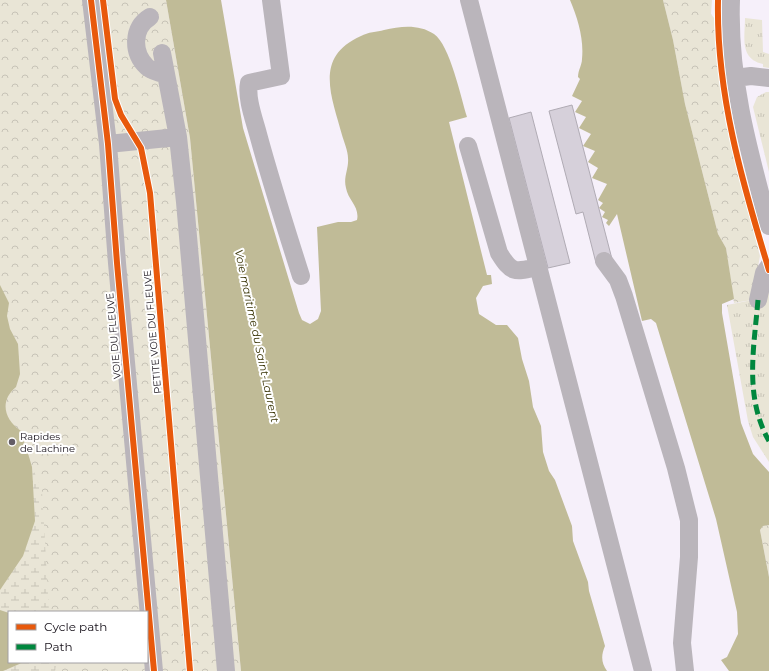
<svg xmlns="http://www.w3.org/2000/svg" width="769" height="671" viewBox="0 0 769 671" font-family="Montserrat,sans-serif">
<defs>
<pattern id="grass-tufts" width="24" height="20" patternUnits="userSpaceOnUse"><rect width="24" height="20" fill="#e9e5d6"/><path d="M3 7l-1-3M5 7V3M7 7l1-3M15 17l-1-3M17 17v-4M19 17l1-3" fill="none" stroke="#c7c3b7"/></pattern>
<pattern id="forest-crowns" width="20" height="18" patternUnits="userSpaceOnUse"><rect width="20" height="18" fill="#e9e5d6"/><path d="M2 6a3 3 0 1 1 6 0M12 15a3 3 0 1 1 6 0" fill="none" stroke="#c7c3b7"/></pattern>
<pattern id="wetland-marsh" width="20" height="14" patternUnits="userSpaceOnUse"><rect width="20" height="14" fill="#e9e5d6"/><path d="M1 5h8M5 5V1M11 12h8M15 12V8" fill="none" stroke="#c7c3b7"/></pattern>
</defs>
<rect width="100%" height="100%" fill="#f6f0fa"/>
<!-- grass -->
<path fill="url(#grass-tufts)" d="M745 18 762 20 763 52 769 54V68L763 67V64C739 59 745 37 745 18Z
M766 92H769V172L753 107 757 97Z
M769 291V462L753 437 748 421 727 305 752 300Z"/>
<!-- forest -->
<path fill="url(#forest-crowns)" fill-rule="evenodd" d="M0 0H166L190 138 241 671H0ZM9 612H147V662H9Z
M663 0H712L711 14 714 18 717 64 726 124 760 256 752 300 734 303 726 248 718 234 685 104 673 40Z
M769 525V577L760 530 763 526Z"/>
<!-- wetland -->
<path fill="url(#wetland-marsh)" d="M32 467 42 490 49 612 9 613 0 610V590L23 556 35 521Z
M24 662H57L55 671H3Z"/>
<!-- water -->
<path fill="#c0bb97" d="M166 0H221L243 128 299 313 302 320 310 324 318 319 321 311 317 227 338 222H351L357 220C360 207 348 200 346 188 343 177 349 169 348 158 348 151 344 142 342 135 332 97 313 57 361 36 368 32 377 32 384 30 401 26 419 24 434 34 450 45 461 98 467 117L449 122 487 275H491L492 284 483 286 476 298 479 314 496 325H507L518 338 522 359 529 381 533 407 541 426 543 452 549 471 555 480 572 526 573 541 588 582 589 591 605 646C601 655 601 663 607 671H241L190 138Z
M570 0H663L673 40 685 104 718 234 726 248 734 299 722 304V313L741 423 753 454 769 472V525L763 526 760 530 769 577V671H729L721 660 727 657 738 634 737 612 716 519 656 323 651 319 642 321 617 214 609 226 606 223 608 220 602 217 605 212 599 208 603 203 598 200 607 184 592 178 598 168 588 162 595 151 583 146 591 134 579 128 586 117 575 112 582 101 572 96 580 79 578 77C578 70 582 65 582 59 584 39 578 19 570 0Z
M0 285 9 303 7 316 10 329 18 344 20 374 16 387C0 400 3 419 21 431 24 444 29 455 32 467L35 521 23 556 0 590Z
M0 610 9 613V662H24L3 671H0Z"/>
<!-- building -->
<path fill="#d6d0da" stroke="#b0abb4" d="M572 105 612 259 596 263 583 212 576 214 549 111Z
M531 112 570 263 548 268 509 118Z"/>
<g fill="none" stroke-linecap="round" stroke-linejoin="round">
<!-- minor -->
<path stroke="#bab5bb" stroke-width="18" d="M91 0 108 144 117 263 154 671
M271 0 281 76 249 83C246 98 254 119 258 134 271 182 286 229 301 276
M469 0 643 671
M731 0C728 78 749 152 769 226
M150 17C132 28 132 53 147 67 152 71 159 73 165 74
M162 53 178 137 185 202 226 671
M735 78 751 76 769 78
M108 144 178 137
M468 146 499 253C512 274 515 272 537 267
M604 261 618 280 624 296 676 468 689 520V557L682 643 685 671
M758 300 764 273 769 266"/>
<!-- quiet -->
<path stroke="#00873e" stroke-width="5" stroke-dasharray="10 5" stroke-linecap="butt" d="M758 300C754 348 744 397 769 441"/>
<!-- cycleway casing -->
<g stroke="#fff" stroke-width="8">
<path id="cycleway" d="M91 0 108 144 117 263 154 671
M103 0 115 99 121 115 141 148 150 193 190 671
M718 0C716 92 742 182 769 270"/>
</g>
<!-- cycleway -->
<use href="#cycleway" stroke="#e8590c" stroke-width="6"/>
</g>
<!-- markers -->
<circle fill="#635d66" stroke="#fff" stroke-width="1.5" cx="12" cy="442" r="4"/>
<g text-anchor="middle" stroke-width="4" stroke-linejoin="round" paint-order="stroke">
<!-- street labels -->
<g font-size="10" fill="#140e17" stroke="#fff">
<text transform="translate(152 332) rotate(-95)" y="4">PETITE VOIE DU FLEUVE</text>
<text transform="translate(113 336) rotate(-95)" y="4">VOIE DU FLEUVE</text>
</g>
<!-- poi labels -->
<g font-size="10" fill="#140e17" stroke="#fff" text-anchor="start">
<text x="20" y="440">Rapides<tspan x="20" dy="12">de Lachine</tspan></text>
</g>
<!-- water labels -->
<g font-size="11" font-style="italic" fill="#383304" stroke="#fff">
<text transform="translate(257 336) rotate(78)" y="4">Voie maritime du Saint-Laurent</text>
</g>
</g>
<!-- legend -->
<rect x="8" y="611" width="140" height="52" fill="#ffffff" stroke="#a19fa2"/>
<rect x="16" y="624" width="20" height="6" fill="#e8590c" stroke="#a19fa2"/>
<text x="44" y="631" font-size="12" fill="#140e17">Cycle path</text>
<rect x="16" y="644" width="20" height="6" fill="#00873e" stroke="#a19fa2"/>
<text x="44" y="651" font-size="12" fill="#140e17">Path</text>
</svg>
